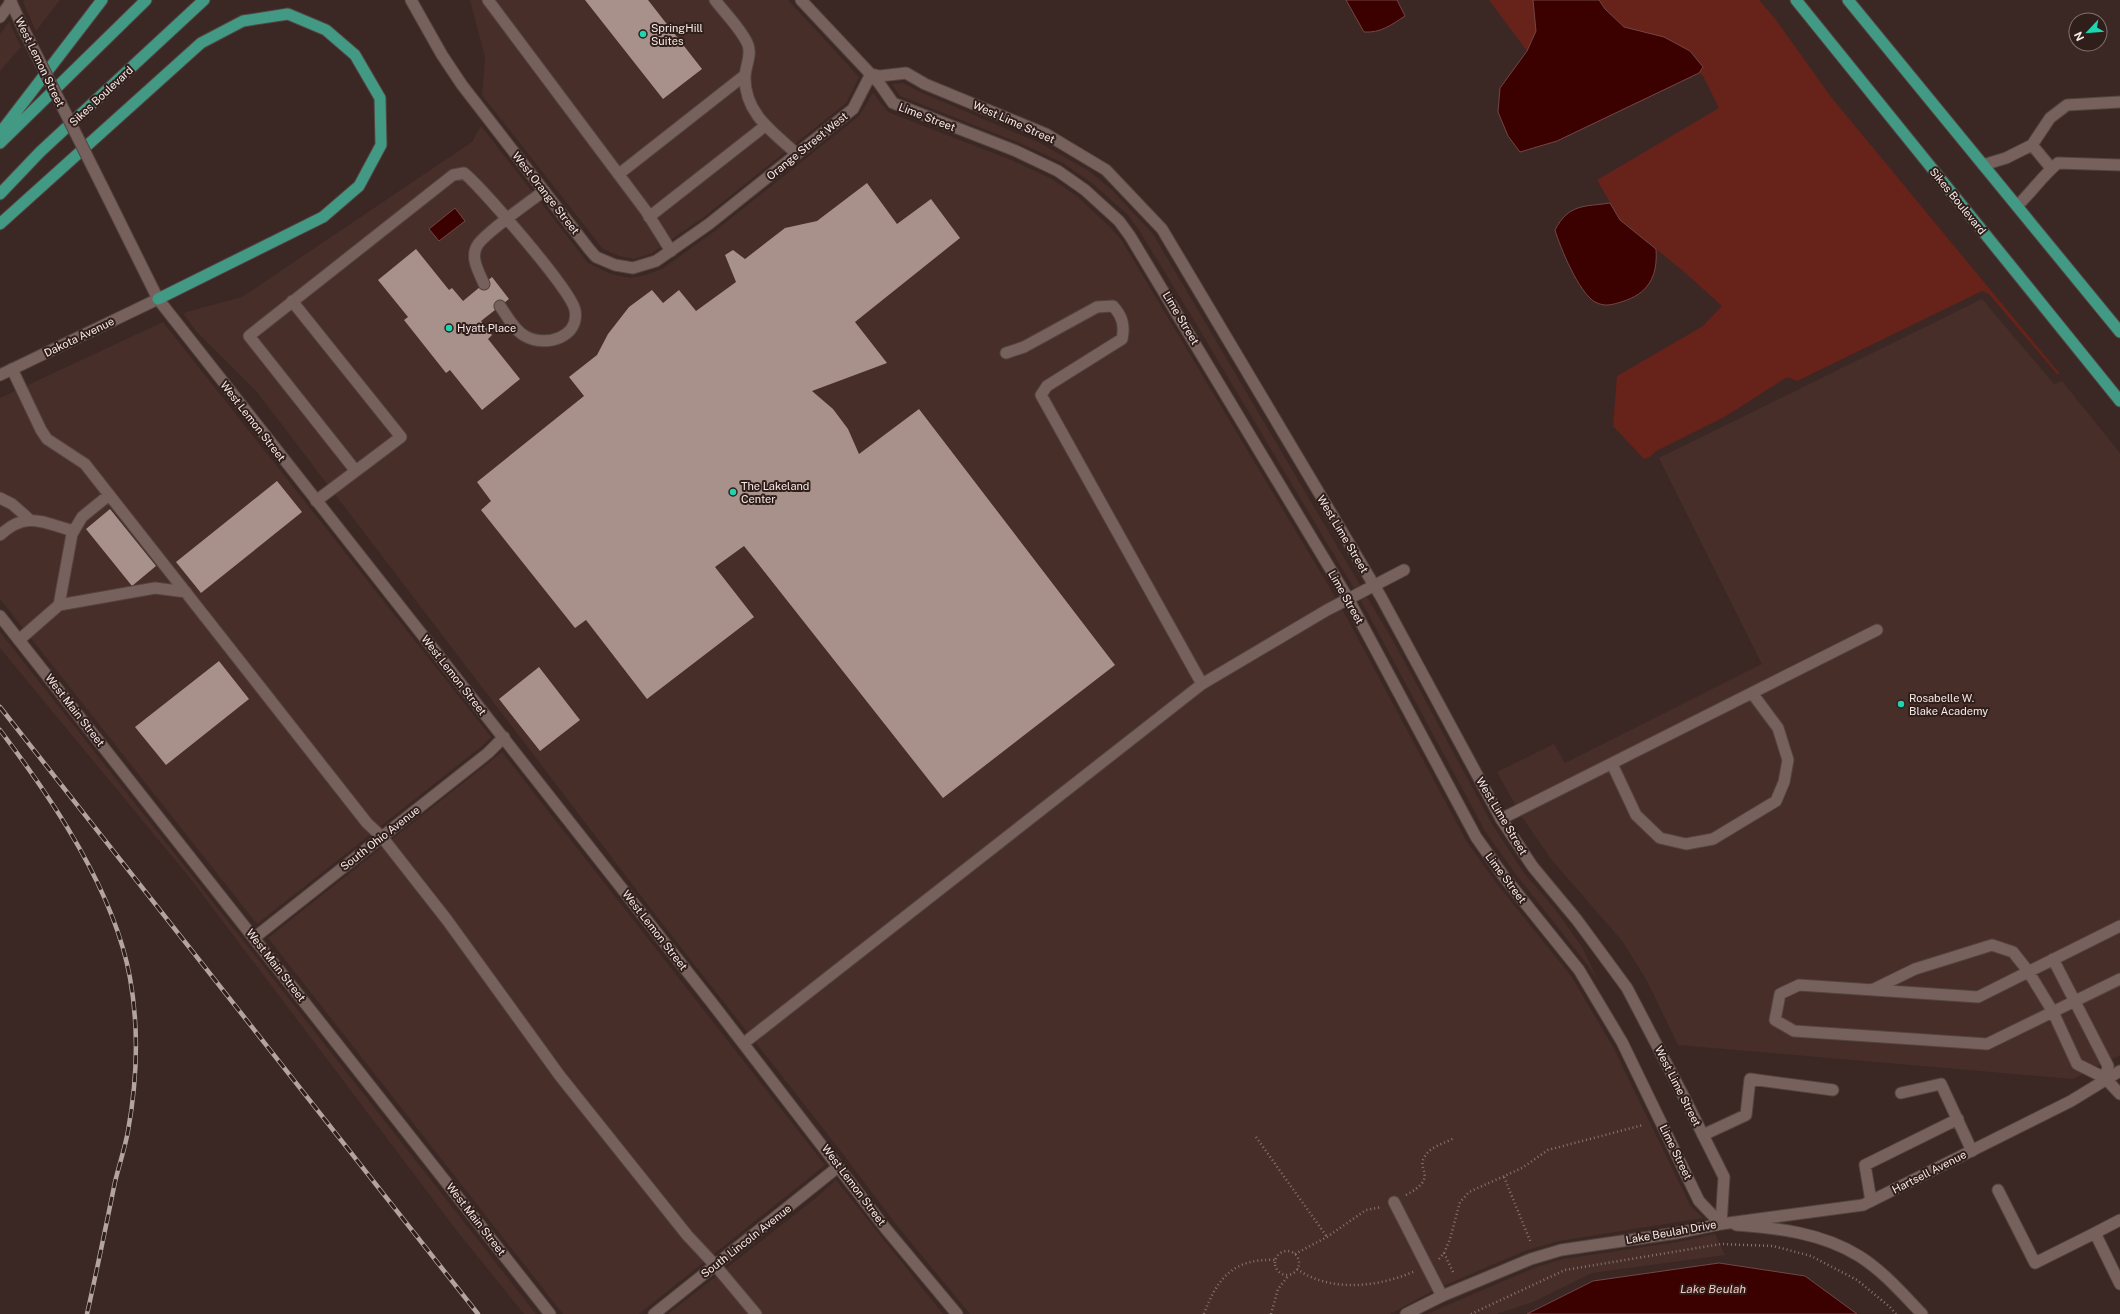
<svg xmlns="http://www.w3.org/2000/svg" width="2120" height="1314" viewBox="0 0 2120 1314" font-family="'Public Sans',sans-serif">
<rect width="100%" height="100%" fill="#3b2824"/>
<!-- built -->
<path fill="#482e29" d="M24 0H60L36 31 23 2Z
M470 0H788L859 77 846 103 704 217 652 253 634 259 619 256 603 249 482 95 485 57Z
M9 22 21 47 0 71V34Z
M903 83 920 92 1040 143 1089 171 1112 190 1153 234 1396 646 1492 824 1524 873 1555 909 1582 947 1599 983 1587 964 1514 872 1485 831 1358 595 1189 312 1139 230 1128 215 1092 183 1063 163 1020 143 900 96 892 84Z
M873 93 888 112 1011 160 1052 179 1078 197 1111 228 1122 241 1340 605 1467 842 1497 884 1571 976 1613 1047 1690 1205 1703 1218 1559 1241 1527 1250 1438 1288 1390 1314H970L895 1223 836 1145 661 922 257 392 195 330 183 313 242 297 472 142 481 126 588 263 611 274 630 278 645 275 662 269 715 231 859 116Z
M1982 299 2054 384 2062 381 2120 453V1055L2073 1079 1678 1045 1647 981 1623 942 1551 859 1522 817 1497 772 1554 744 1565 763 1762 664 1659 458Z
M163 322 491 737 482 746 257 924 0 599V398Z
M0 632 246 944 536 1314H524L457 1231 190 878 0 648Z
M502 752 825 1165 639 1314H563L268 938Z
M836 1180 943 1314H668L816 1198Z
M1715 1234 1725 1255 1592 1273 1533 1302 1496 1314H1427L1534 1268 1563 1259 1678 1242Z"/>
<!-- green -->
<path fill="#672219" d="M1489 0H1533L1537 31 1527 51Z
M1599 0H1759L1776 20 1831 97 2060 374H2057L1989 294 1982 291 1797 381 1787 377 1726 416 1656 451 1651 456 1644 459 1613 426 1617 376 1703 326 1722 306 1682 270 1620 220 1597 180 1719 108 1703 76 1699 73 1703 66 1646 32 1624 27 1605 9Z"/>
<!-- water -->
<path fill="#3b0000" stroke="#734645" d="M1346 0H1397L1405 16C1391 25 1381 33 1364 32Z
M1533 0H1599L1605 9 1624 27 1664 37 1690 51 1703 67 1699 73 1557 141 1520 152 1508 136 1498 112 1500 88 1527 51 1536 31Z
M1610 203 1620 220 1656 249C1658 277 1648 294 1621 302 1611 305 1605 307 1595 302 1579 293 1560 247 1555 230 1569 203 1585 207 1610 203Z
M455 208 465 221 439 241 429 229Z
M1719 1263 1805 1276 1857 1314H1527L1593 1281Z"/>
<!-- building -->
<path fill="#a8908b" d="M585 0H648L702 69 663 99Z
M867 183 897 224 931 199 960 238 855 322 887 363 812 391 833 409 848 429 859 454 919 409 1115 665 943 798 744 546 715 567 754 617 647 699 586 620 575 628 481 510 491 501 477 482 584 396 569 377 597 355 608 334 629 307 652 290 663 303 679 290 696 311 736 282 725 255 733 250 745 259 785 228 817 221Z
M416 249 449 290 452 288 463 301 492 277 509 299 481 321 492 335 488 339 520 379 482 410 450 370 446 373 404 320 408 317 378 280Z
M277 481 302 512 201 593 176 562Z
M110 509 156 566 132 586 86 529Z
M219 661 249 699 166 765 135 727Z
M539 667 580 720 540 751 499 699Z"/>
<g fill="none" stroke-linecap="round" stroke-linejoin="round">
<!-- service casing -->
<g stroke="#544441" stroke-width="13">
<path id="service" d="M488 0 646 211 671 251
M715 0C724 12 743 31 748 45 752 56 745 66 745 78 745 114 773 132 797 154
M2032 145 2051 168
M1983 165 2006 158 2032 145 2050 118 2067 105 2120 102
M619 174 745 75
M2017 206C2032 192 2042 176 2058 163L2120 165
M649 217 765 126
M484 284C479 272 470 258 477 246 482 235 532 200 544 191
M292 301 401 437 316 501
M1006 353 1024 347 1097 307 1113 306C1122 316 1125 325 1122 339L1047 386 1041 395 1202 684
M12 369 41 430 47 439 85 464 367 823 382 837 447 920 560 1076 687 1235 715 1265 756 1314
M355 470 249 336 453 175 464 173C482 188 571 290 575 310 580 337 546 348 525 336 514 330 507 316 500 306
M0 498 12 504 29 519
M0 535C27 510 43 523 74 531
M59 605 72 534 82 517 109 495
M19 640 59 605 155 588 186 592
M1612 764 1636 815 1660 838 1686 844 1713 839 1776 801 1784 782 1788 760 1778 728 1752 693
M1501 819 1877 630
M2120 926 1978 997 1799 985 1780 994 1775 1020 1794 1031 1987 1044 2120 979
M1872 990 1915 969 1992 945 2013 952 2028 971 2053 1012 2077 1064 2105 1078 2108 1066 2053 959
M744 1043 1202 684 1327 610 1404 570
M1901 1093 1941 1084 1972 1151
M1703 1135 1746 1115 1750 1079 1833 1090
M1998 1190 2035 1263 2095 1233 2120 1284
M1871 1201 1865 1165 1958 1119
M1394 1202 1442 1296
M2095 1233 2120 1220"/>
</g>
<!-- minor casing -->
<g stroke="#544441" stroke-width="13">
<path id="minor" d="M0 17 11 2
M254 938 488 753 504 737
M2105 1078 2120 1094
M1736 1225C1778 1228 1822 1233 1859 1256 1883 1271 1902 1293 1922 1314
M654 1314 838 1167"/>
</g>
<!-- tertiary casing -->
<g stroke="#544441" stroke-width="13">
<path id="tertiary" d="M411 0 442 55 462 85 589 249 596 257 615 265 633 268 656 261 709 224 853 109 871 74
M801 0 879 83 893 103 1016 151 1058 171 1085 190 1119 221 1130 236 1349 600 1476 837 1505 878 1579 970 1622 1042 1699 1201 1721 1224
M871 74 880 76 906 73 925 84 1046 134 1106 170 1162 229 1381 597 1501 819 1533 867 1577 920 1627 988 1687 1103 1724 1177 1721 1224
M1406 1314 1442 1296 1531 1259 1561 1250 1677 1233 1721 1224 1863 1205 2071 1101 2120 1071"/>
</g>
<!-- secondary casing -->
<g stroke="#544441" stroke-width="13">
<path id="secondary" d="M10 0 23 28
M104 190 158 299 712 1003 886 1229 957 1314
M0 375 158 299
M0 616 550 1314"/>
</g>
<!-- primary casing -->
<g stroke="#544441" stroke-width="13">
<path id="primary" d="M1796 0 2120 401
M1848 0 2120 332
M0 133 102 0
M0 143 146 0
M0 194 40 152 204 0
M0 224 201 43 243 21 288 14 326 30 355 55 380 98 381 145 359 186 323 217 158 299"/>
</g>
<!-- path -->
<path stroke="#877672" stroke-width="2.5" stroke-dasharray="1 3" stroke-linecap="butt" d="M1256 1137 1327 1237
M1504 1177 1531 1243
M1406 1195C1440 1177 1415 1170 1425 1156 1430 1147 1445 1143 1454 1138
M1275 1263a12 12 0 1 1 24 0a12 12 0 1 1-24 0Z
M1444 1253 1454 1274
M1295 1254 1327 1237 1366 1210 1382 1207
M1439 1259 1444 1253 1450 1239 1460 1202 1469 1192 1522 1168 1548 1150 1643 1125
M1297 1269C1330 1293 1380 1287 1415 1271
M1204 1314C1217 1278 1234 1258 1275 1260
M1271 1314 1278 1289 1288 1276
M1471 1314 1565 1270 1721 1244 1773 1246 1811 1256 1857 1280 1890 1307 1896 1314"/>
<!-- service -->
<use href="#service" stroke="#77615d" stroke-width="11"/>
<!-- minor -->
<use href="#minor" stroke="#77615d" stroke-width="11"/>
<!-- tertiary -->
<use href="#tertiary" stroke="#77615d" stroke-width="11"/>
<!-- secondary -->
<use href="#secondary" stroke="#77615d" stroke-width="11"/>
<!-- primary -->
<use href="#primary" stroke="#429984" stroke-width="11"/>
<!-- rail casing -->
<g stroke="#b3a4a1" stroke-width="4.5">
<path id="rail" d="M0 707 478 1314
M0 730C53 800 114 890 130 978 139 1028 137 1081 128 1131 125 1148 119 1165 115 1182 106 1226 97 1270 87 1314"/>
</g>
<!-- rail -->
<use href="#rail" stroke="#301e1b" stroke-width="3" stroke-dasharray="9" stroke-linecap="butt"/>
<!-- secondary-bridge casing -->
<g stroke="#544441" stroke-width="13" stroke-linecap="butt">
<path id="secondary-bridge" d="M23 28 104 190"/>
</g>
<!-- secondary-bridge -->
<use href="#secondary-bridge" stroke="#77615d" stroke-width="11"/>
</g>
<!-- markers -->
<g fill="#1ed5b0" stroke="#301e1b" stroke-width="1.5">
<circle cx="643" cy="34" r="4"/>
<circle cx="449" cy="328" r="4"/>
<circle cx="733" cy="492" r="4"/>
<circle cx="1901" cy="704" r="4"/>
</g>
<g text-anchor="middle" stroke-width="4" stroke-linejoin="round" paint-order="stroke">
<!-- poi labels -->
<g font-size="11" fill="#f7eae7" stroke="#301e1b" text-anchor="start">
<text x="651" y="32">SpringHill<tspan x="651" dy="13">Suites</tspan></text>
<text x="457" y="332">Hyatt Place</text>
<text x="741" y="490">The Lakeland<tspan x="741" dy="13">Center</tspan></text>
<text x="1909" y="702">Rosabelle W.<tspan x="1909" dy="13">Blake Academy</tspan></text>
</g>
<!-- street labels -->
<g font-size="11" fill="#f7eae7" stroke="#301e1b">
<text transform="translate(40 62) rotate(64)" y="4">West Lemon Street</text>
<text transform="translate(101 96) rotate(-43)" y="4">Sikes Boulevard</text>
<text transform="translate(927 117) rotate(21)" y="4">Lime Street</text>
<text transform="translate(1014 122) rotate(24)" y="4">West Lime Street</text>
<text transform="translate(807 146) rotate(-39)" y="4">Orange Street West</text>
<text transform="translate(546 193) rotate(52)" y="4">West Orange Street</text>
<text transform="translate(1958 201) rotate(51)" y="4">Sikes Boulevard</text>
<text transform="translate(1181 318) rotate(59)" y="4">Lime Street</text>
<text transform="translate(79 337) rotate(-26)" y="4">Dakota Avenue</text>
<text transform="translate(253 421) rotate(52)" y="4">West Lemon Street</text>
<text transform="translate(1343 534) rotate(59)" y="4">West Lime Street</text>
<text transform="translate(1346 597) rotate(60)" y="4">Lime Street</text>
<text transform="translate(454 675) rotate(52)" y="4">West Lemon Street</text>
<text transform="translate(75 710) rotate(52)" y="4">West Main Street</text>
<text transform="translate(1502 816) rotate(59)" y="4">West Lime Street</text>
<text transform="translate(380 838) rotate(-38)" y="4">South Ohio Avenue</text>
<text transform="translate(1506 878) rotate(53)" y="4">Lime Street</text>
<text transform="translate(655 930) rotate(52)" y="4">West Lemon Street</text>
<text transform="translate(276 965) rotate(52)" y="4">West Main Street</text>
<text transform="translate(1678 1086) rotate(63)" y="4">West Lime Street</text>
<text transform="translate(1676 1152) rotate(64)" y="4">Lime Street</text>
<text transform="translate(1929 1172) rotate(-27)" y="4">Hartsell Avenue</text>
<text transform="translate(854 1185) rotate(53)" y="4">West Lemon Street</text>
<text transform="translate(476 1219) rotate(52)" y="4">West Main Street</text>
<text transform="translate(1671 1232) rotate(-10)" y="4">Lake Beulah Drive</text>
<text transform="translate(746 1241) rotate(-38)" y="4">South Lincoln Avenue</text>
</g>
<!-- water labels -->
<g font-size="12" font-style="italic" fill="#fbc9c0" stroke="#301e1b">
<text x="1713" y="1293">Lake Beulah</text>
</g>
</g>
<!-- north arrow -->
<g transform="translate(2088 32) rotate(244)"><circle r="19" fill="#301e1b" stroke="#80706d"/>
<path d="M0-3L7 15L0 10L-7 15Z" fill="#1ed5b0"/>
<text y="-6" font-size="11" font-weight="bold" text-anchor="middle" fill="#f7eae7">N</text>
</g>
</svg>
